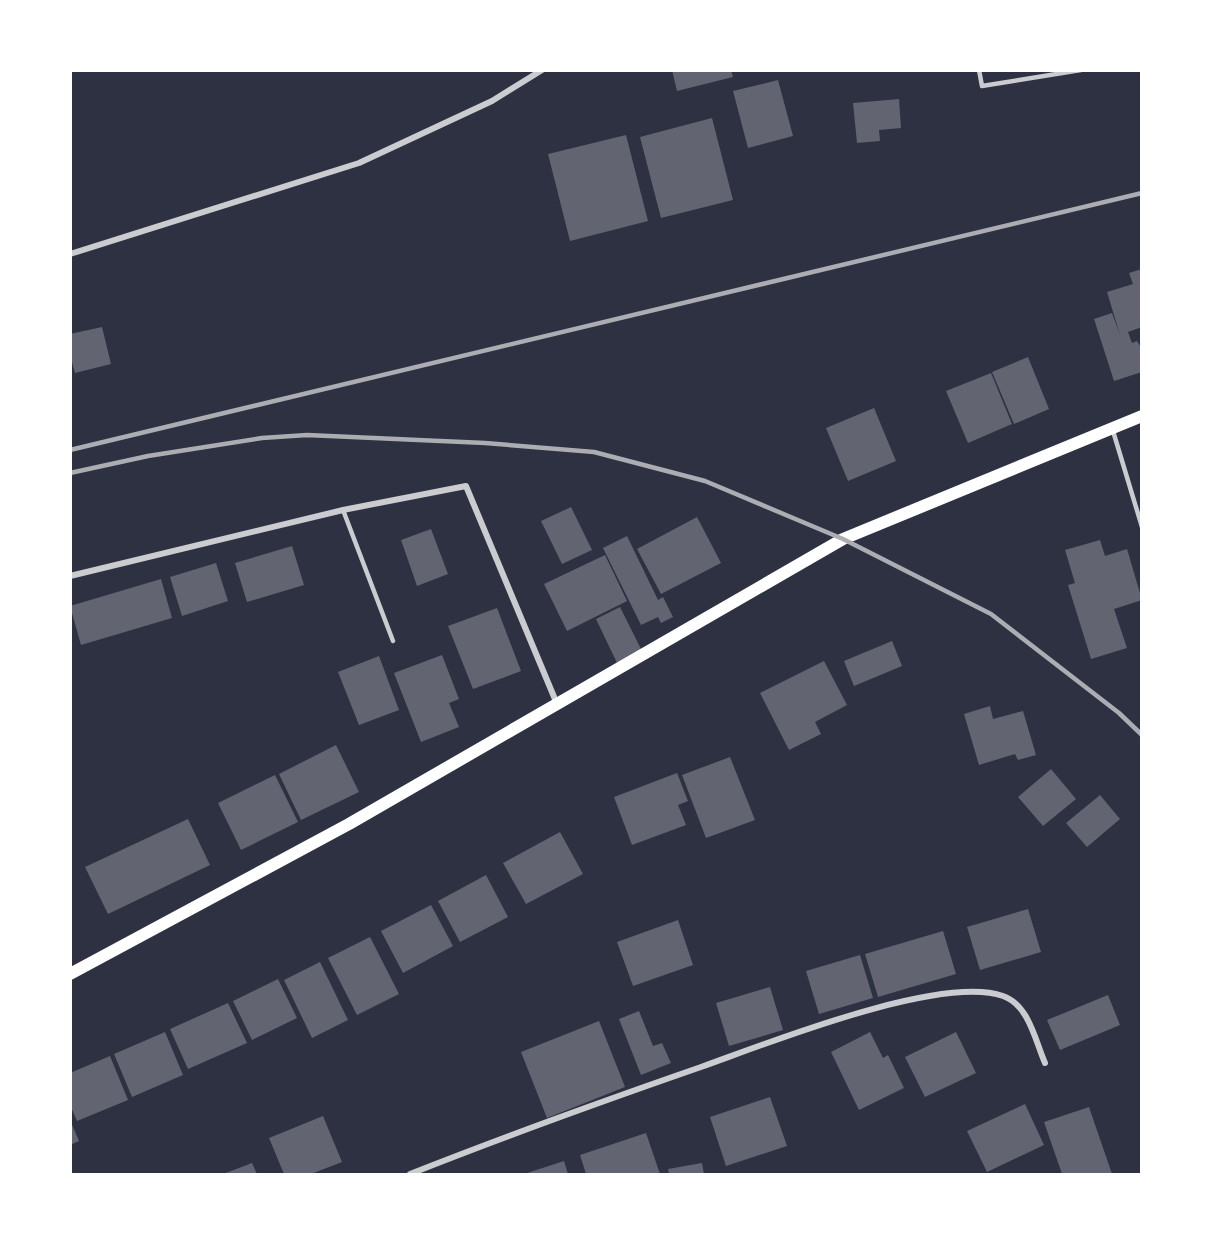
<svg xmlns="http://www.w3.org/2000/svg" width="1212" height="1245" viewBox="0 0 1212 1245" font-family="'IBM Plex Sans',sans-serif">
<rect width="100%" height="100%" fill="#2d3142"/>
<!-- building -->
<path fill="#626471" d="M672 70H731L733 77 677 91Z
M778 80 793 136 748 148 733 91Z
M899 99 901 128 879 130 880 141 857 143 853 103Z
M712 118 733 200 661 218 640 137Z
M626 135 648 221 570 241 548 154Z
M1142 269V327L1128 332 1132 343 1137 341 1142 349V372L1114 381 1094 319 1112 313 1120 335 1107 292 1133 284 1129 273Z
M102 327 111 364 75 373 70 355V334Z
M1028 357 1049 409 1014 424 992 372Z
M991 373 1012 424 968 443 946 391Z
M874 408 896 461 848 481 826 428Z
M571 507 592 550 562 564 541 521Z
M697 517 721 563 661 594 637 549Z
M431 529 448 574 417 586 401 540Z
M627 536 658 600 663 597 673 617 661 623 658 617 641 625 603 548Z
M1100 540 1105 556 1127 549 1142 600 1114 609 1127 648 1091 659 1068 585 1075 583 1065 550Z
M292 546 304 585 247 602 235 563Z
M605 555 627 601 567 631 544 584Z
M216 563 228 601 182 616 170 577Z
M161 579 172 618 81 645 70 606Z
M620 607 642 651 617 663 596 619Z
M497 608 521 671 473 689 448 626Z
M892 641 902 666 854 686 844 661Z
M442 655 459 699 449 703 459 727 421 742 394 673Z
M379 656 399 710 359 725 338 672Z
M824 661 847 705 815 722 821 734 789 750 760 693Z
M990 706 993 719 1023 711 1036 755 1018 760 1015 754 979 765 964 714Z
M336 745 359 792 301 820 279 774Z
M730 757 755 820 706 838 682 775Z
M1051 769 1076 799 1043 826 1018 797Z
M677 773 688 801 678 805 686 825 632 845 614 797Z
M275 775 298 822 241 850 218 803Z
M1100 795 1120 819 1087 847 1066 823Z
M188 819 210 865 108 914 85 867Z
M560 832 583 874 526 904 503 863Z
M486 875 508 917 460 942 438 901Z
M431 905 453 946 403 973 381 931Z
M1028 909 1041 952 980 970 967 927Z
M678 920 693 965 633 986 617 942Z
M943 931 956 974 878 997 865 954Z
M370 937 399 994 357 1015 328 958Z
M860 955 873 998 819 1014 806 971Z
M320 962 348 1020 312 1038 284 980Z
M278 979 297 1018 252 1040 233 1001Z
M770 987 783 1030 729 1046 716 1003Z
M1108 995 1120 1025 1060 1050 1047 1020Z
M228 1003 247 1043 188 1069 170 1029Z
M639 1011 653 1046 662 1043 671 1063 641 1075 619 1019Z
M599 1021 625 1087 547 1118 521 1052Z
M165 1032 183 1075 132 1097 114 1054Z
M870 1032 883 1058 888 1055 904 1088 859 1110 831 1052Z
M956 1032 976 1073 925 1097 905 1057Z
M110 1056 128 1100 77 1121 70 1105V1073Z
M770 1097 787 1146 726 1166 710 1117Z
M1025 1104 1044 1145 987 1172 967 1131Z
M1089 1107 1112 1174H1062L1044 1122Z
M323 1116 342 1162 311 1174H284L269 1138Z
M70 1120 79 1141 70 1145Z
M646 1133 660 1174H586L580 1155Z
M564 1161 568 1174H524Z
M252 1163 257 1174H223Z
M702 1163 704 1174H669L668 1169Z"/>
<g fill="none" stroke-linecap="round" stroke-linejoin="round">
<!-- service -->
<path stroke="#caccd0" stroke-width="4.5" d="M979 70 982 86 1081 70
M1113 431 1142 527
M343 510 393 641"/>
<!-- minor -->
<path stroke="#caccd0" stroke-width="6" d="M70 254 359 163 492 101 542 70
M70 576 343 510 466 486 557 704
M410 1174C506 1136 603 1101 701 1067 766 1044 940 974 1003 996 1029 1005 1035 1040 1045 1063"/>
<!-- secondary -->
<path stroke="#fff" stroke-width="12" d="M70 974 349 824 843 539 1142 416"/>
<!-- rail -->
<path stroke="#abadb3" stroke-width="4.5" d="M70 450 1142 193
M70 473 148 456 262 438 307 435 485 443 594 452 705 481 843 539 991 614 1119 713 1142 735"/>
</g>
<!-- border -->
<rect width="1212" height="1245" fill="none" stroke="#ffffff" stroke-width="144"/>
</svg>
